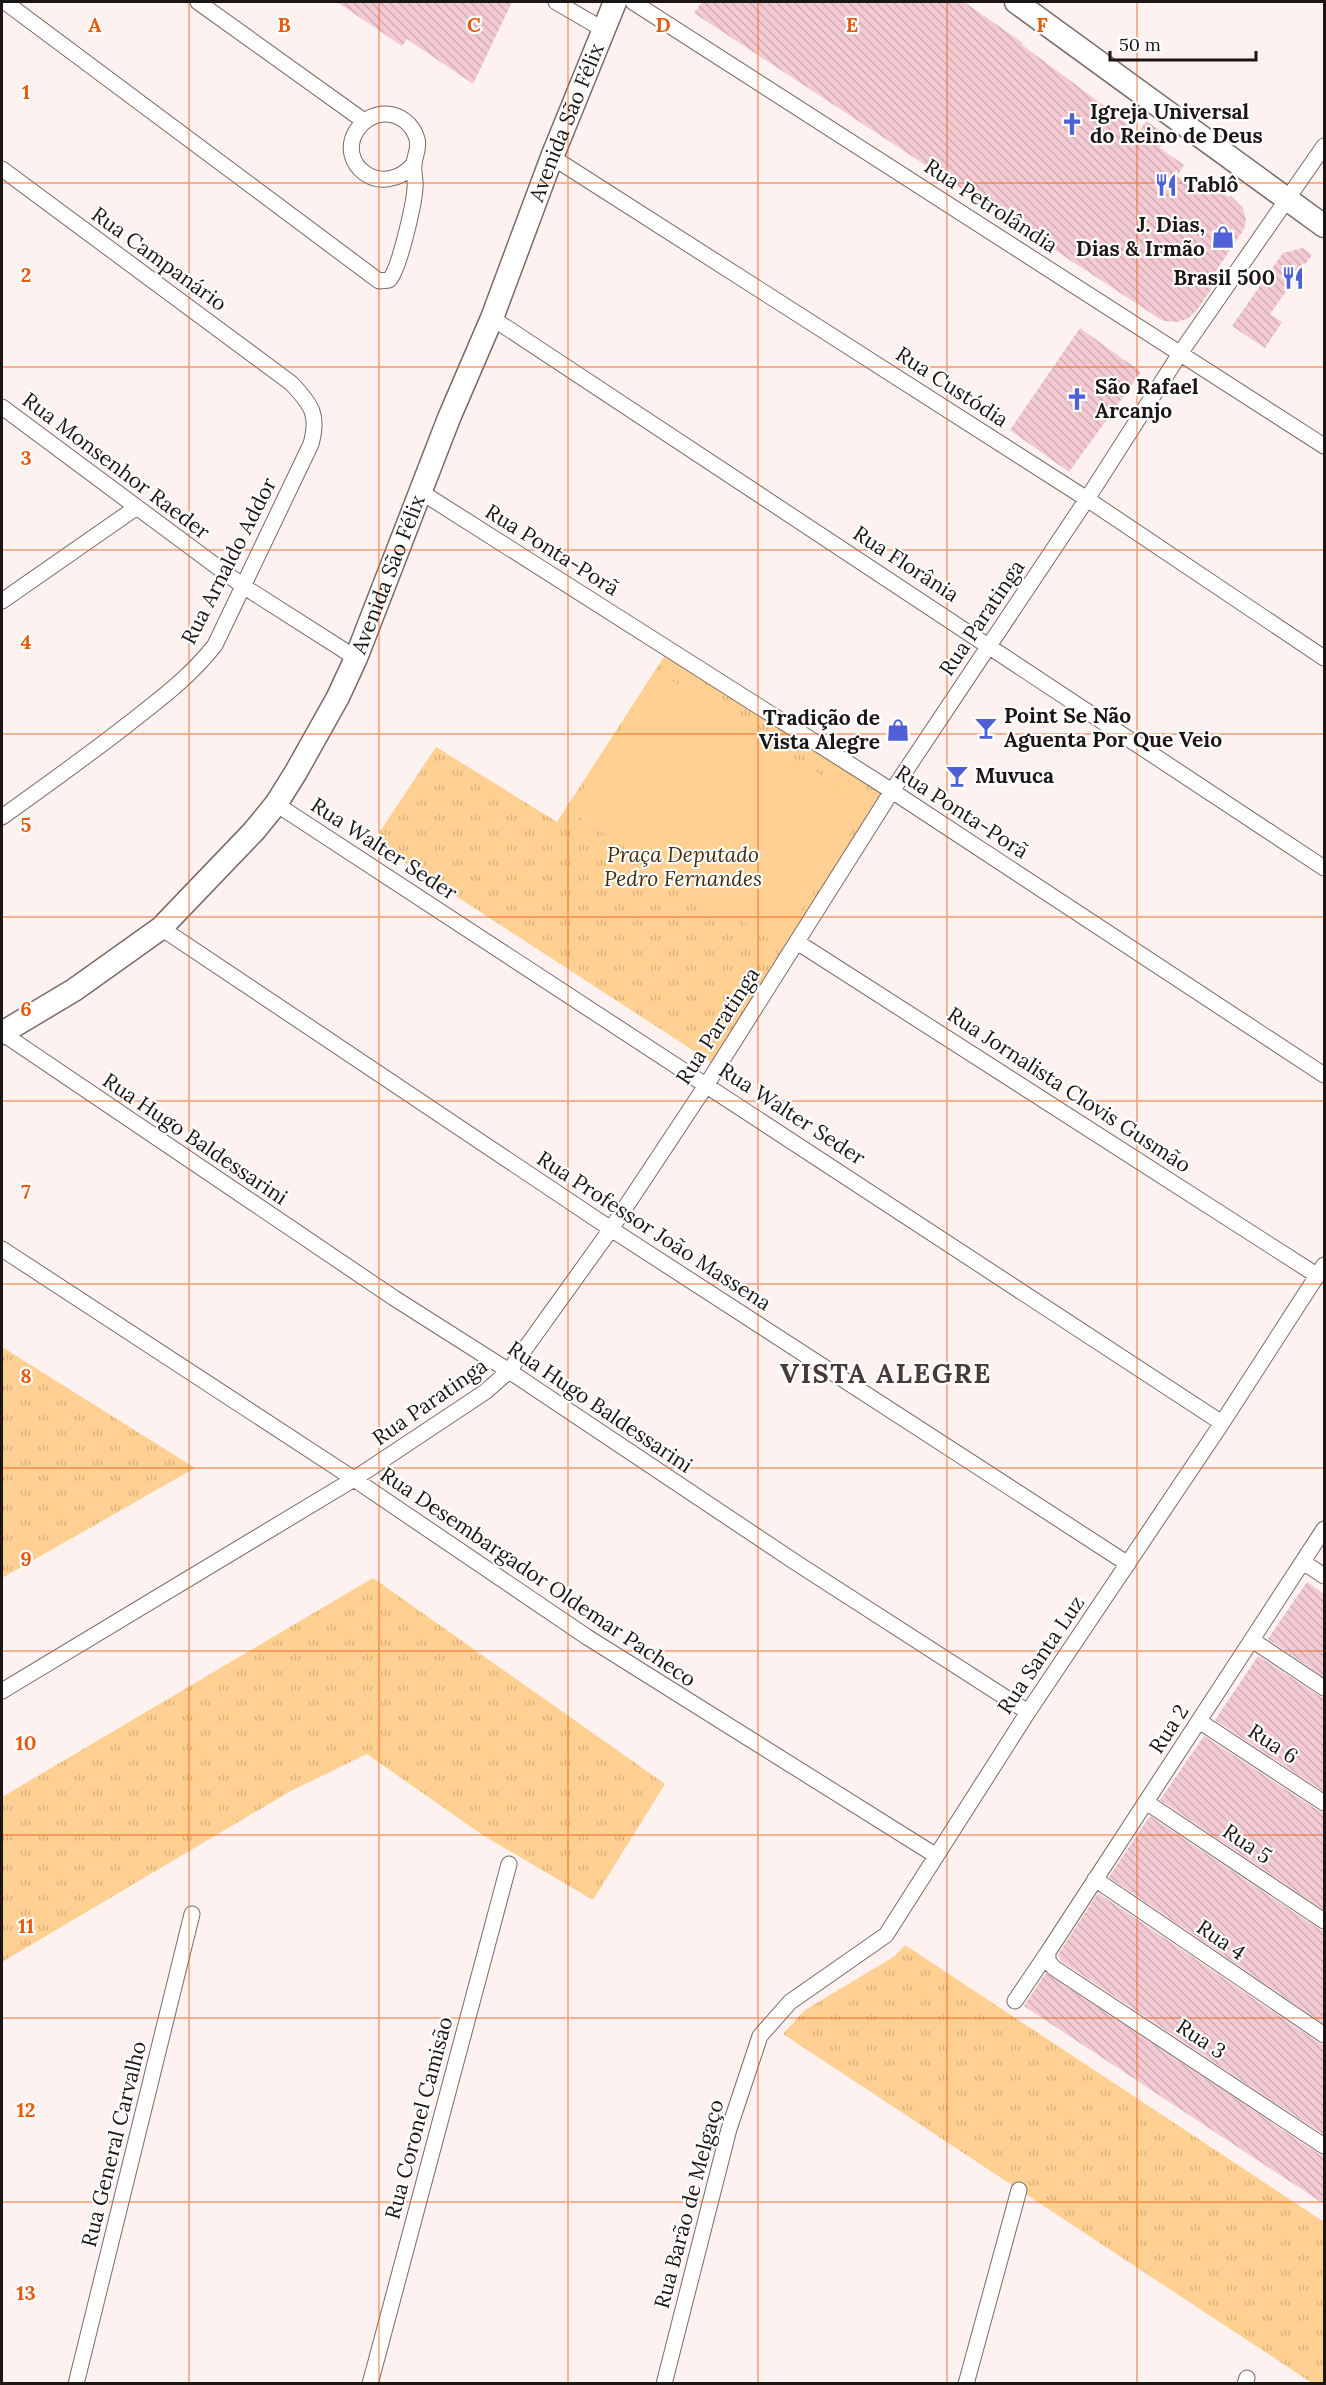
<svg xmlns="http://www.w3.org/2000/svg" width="1326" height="2385" viewBox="0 0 1326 2385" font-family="Lora,serif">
<defs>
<pattern id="grass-tufts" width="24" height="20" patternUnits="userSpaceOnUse" patternTransform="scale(1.5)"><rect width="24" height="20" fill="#ffd091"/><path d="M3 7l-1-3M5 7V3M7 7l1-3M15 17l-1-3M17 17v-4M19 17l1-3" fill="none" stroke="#dab27c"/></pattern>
<pattern id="building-back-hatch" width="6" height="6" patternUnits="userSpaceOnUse" patternTransform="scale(1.5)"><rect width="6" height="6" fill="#f4cad2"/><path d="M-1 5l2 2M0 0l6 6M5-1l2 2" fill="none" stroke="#d1adb3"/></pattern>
</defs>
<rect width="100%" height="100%" fill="#fdf2f0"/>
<!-- grass -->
<path fill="url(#grass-tufts)" d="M667 652 884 793 714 1064 373 842 436 747 557 822Z
M2 1347 195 1468 2 1578Z
M373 1578 665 1784 593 1900 484 1836 367 1754 289 1792 2 1962V1797Z
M905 1945 1324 2222V2383H1312L783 2034 805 2010 895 1956Z"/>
<!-- garden -->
<path fill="#ffd091" d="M658 672 868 805 779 945 569 811Z"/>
<!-- building -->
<path fill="url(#building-back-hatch)" d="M337 2H512L473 84 407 39 402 46Z
M702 2H964L1023 43 1022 45 1114 113 1138 133 1146 121 1168 136 1160 148 1184 165 1177 176 1201 192 1207 183 1229 197 1230 195 1243 208 1246 220 1244 229 1214 274 1219 277 1197 310 1189 318 1177 322 1163 321 694 13Z
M1303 248 1312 255 1270 314 1282 322 1265 348 1232 326 1283 253Z
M1080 328 1141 372 1069 472 1010 430Z
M1307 1582 1324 1594V1677L1268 1639Z
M1258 1656 1319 1696 1324 1698V1792L1215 1720Z
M1204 1736 1319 1811 1324 1813V1910L1160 1800Z
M1150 1816 1319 1929 1324 1931V2024L1109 1877Z
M1098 1893 1319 2043 1324 2045V2135L1061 1961 1058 1955Z
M1046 1973 1319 2154 1324 2156V2204L1024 2006Z"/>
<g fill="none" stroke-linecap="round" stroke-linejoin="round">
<!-- street casing -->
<g stroke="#7a6a67" stroke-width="17">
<path id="street" d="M5 2 379 281 389 280C399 271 414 204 415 188 416 181 413 173 414 165 414 156 420 149 417 139 413 124 399 113 383 114 372 115 363 121 357 130 335 163 381 201 414 164
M198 2 364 121
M556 2 604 30
M633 2 1324 446
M552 157 1087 499 1324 658
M2 169 291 383C312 405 319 415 311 444L215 645C190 677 159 700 127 725 86 757 44 787 2 817
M492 318 1324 868
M2 407 243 586 356 658
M421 492 892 791 1324 1075
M2 601 137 507
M276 804 1222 1423
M161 928 611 1229 1128 1564
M797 942 1318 1276
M2 1033 394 1298 509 1371 798 1564 1028 1712
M2 1249 354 1479 587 1637 935 1855
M1324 1529 1048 1952V1961L1054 1968 1324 2146
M1303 1562 1324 1576
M1252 1640 1324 1688
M2 1691 354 1479 485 1392 509 1371 611 1229 707 1084 892 791 1087 499 1181 352 1324 146
M1199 1721 1324 1803
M1146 1802 1324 1921
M1095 1879 1324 2035
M1015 2001 1048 1952
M76 2384 192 1914
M370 2384 509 1864
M664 2384 729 2129 760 2036 790 2002 886 1935 1028 1712 1222 1423 1324 1265
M966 2384 1019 2190
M1245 2384 1247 2378"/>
</g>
<!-- secondary casing -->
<g stroke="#7a6a67" stroke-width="25">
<g id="secondary">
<path d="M1016 2 1324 226"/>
<path id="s1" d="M2 1033 74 990 161 928 254 831 276 804 296 772 338 697 356 658 449 418 492 318 552 157 615 2"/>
</g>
</g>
<!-- street -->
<use href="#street" stroke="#fff" stroke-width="15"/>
<!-- secondary -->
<use href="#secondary" stroke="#fff" stroke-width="22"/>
</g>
<!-- grid -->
<path fill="none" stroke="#e8590c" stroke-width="1.5" stroke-opacity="0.55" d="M189 2V2384M379 2V2384M568 2V2384M758 2V2384M947 2V2384M1137 2V2384M2 183H1324M2 367H1324M2 550H1324M2 734H1324M2 917H1324M2 1101H1324M2 1284H1324M2 1468H1324M2 1651H1324M2 1835H1324M2 2018H1324M2 2202H1324"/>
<!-- icons -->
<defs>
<g id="church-bare" transform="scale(1.8)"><path d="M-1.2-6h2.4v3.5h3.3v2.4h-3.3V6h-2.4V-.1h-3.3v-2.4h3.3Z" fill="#4f60d6" stroke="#fff" stroke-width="2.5" paint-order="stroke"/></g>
<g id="restaurant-bare" transform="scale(1.8)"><path d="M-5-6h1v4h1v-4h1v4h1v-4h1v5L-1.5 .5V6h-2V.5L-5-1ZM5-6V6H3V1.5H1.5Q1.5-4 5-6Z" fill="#4f60d6" stroke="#fff" stroke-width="2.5" paint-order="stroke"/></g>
<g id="shop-bare" transform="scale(1.8)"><path d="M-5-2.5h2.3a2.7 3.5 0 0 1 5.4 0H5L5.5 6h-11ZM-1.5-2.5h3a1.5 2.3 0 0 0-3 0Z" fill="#4f60d6" stroke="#fff" stroke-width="2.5" paint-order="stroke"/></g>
<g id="bar-bare" transform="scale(1.8)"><path d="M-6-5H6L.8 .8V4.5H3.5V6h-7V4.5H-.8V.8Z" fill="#4f60d6" stroke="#fff" stroke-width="2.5" paint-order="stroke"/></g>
</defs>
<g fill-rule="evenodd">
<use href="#church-bare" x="1072" y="124"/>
<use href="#restaurant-bare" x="1166" y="185"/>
<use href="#shop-bare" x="1223" y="237"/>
<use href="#restaurant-bare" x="1293" y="278"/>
<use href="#church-bare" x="1077" y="399"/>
<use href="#bar-bare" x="986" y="728"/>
<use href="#shop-bare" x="898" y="730"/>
<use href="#bar-bare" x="957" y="776"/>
</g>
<g text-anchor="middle" stroke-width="4.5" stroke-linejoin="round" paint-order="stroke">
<!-- poi labels -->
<g font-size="21" font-weight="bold" fill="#1b1514" stroke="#fff" text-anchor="start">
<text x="1090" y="119">Igreja Universal<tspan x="1090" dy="24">do Reino de Deus</tspan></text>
<text x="1184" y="192">Tablô</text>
<text x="1205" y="232" text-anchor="end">J. Dias,<tspan x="1205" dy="24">Dias &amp; Irmão</tspan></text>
<text x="1275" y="285" text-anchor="end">Brasil 500</text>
<text x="1095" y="394">São Rafael<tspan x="1095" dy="24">Arcanjo</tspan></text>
<text x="1004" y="723">Point Se Não<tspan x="1004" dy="24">Aguenta Por Que Veio</tspan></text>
<text x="880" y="725" text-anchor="end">Tradição de<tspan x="880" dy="24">Vista Alegre</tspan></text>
<text x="975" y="783">Muvuca</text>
</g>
<!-- street labels -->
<g font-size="21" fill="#1b1514" stroke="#fff">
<text dy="7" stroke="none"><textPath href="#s1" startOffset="1102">Avenida São Félix</textPath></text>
<text transform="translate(991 206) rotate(33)" y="7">Rua Petrolândia</text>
<text transform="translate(159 259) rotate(36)" y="7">Rua Campanário</text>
<text transform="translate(952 387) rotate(33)" y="7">Rua Custódia</text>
<text transform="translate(116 466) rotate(37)" y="7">Rua Monsenhor Raeder</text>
<text transform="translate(552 550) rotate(32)" y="7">Rua Ponta-Porã</text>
<text transform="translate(229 561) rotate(-63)" y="7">Rua Arnaldo Addor</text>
<text transform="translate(906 564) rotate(33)" y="7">Rua Florânia</text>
<text dy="7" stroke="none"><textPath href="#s1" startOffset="616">Avenida São Félix</textPath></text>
<text transform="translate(982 618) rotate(-56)" y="7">Rua Paratinga</text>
<text transform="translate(962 812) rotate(33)" y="7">Rua Ponta-Porã</text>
<text transform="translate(384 849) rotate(33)" y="7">Rua Walter Seder</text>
<text transform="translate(718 1026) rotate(-57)" y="7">Rua Paratinga</text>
<text transform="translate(1069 1090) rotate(33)" y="7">Rua Jornalista Clovis Gusmão</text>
<text transform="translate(792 1114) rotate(33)" y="7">Rua Walter Seder</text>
<text transform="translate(195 1139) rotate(34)" y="7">Rua Hugo Baldessarini</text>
<text transform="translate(654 1231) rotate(33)" y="7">Rua Professor João Massena</text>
<text transform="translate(430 1402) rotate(-35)" y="7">Rua Paratinga</text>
<text transform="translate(600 1407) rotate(34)" y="7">Rua Hugo Baldessarini</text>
<text transform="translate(538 1577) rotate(34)" y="7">Rua Desembargador Oldemar Pacheco</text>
<text transform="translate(1041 1655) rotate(-56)" y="7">Rua Santa Luz</text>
<text transform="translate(1169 1729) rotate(-57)" y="7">Rua 2</text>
<text transform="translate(1273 1744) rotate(33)" y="7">Rua 6</text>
<text transform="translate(1247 1844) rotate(34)" y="7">Rua 5</text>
<text transform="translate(1221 1940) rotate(34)" y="7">Rua 4</text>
<text transform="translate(1201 2039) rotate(33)" y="7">Rua 3</text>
<text transform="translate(419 2118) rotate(-75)" y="7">Rua Coronel Camisão</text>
<text transform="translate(114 2144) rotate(-76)" y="7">Rua General Carvalho</text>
<text transform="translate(689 2204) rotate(-75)" y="7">Rua Barão de Melgaço</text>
</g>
<!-- park labels -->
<g font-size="21" font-style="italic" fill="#442d07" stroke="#fff">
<text x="683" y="862">Praça Deputado<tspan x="683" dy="24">Pedro Fernandes</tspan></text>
</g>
<!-- district labels -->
<g font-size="27" font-weight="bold" letter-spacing="1.5" fill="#483a38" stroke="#fff">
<text x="886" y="1383">VISTA ALEGRE</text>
</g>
</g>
<g font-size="20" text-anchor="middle" font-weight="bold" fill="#e8590c" stroke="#fff" stroke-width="4.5" stroke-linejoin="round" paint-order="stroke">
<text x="95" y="32">A</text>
<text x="284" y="32">B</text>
<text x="474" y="32">C</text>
<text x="663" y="32">D</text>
<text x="852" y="32">E</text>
<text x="1042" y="32">F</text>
<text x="26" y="99">1</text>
<text x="26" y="282">2</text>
<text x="26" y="465">3</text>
<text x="26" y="649">4</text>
<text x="26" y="832">5</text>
<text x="26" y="1016">6</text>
<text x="26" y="1199">7</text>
<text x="26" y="1383">8</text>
<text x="26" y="1566">9</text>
<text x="26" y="1750">10</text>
<text x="26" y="1933">11</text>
<text x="26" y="2117">12</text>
<text x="26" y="2300">13</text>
</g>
<!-- border -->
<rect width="1326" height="2385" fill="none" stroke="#1b1514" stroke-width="6"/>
<!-- scale -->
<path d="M1110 51v9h146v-9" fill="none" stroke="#1b1514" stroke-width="3"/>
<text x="1119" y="51" font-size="18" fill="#1b1514" stroke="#ffffff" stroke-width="4.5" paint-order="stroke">50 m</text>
</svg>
